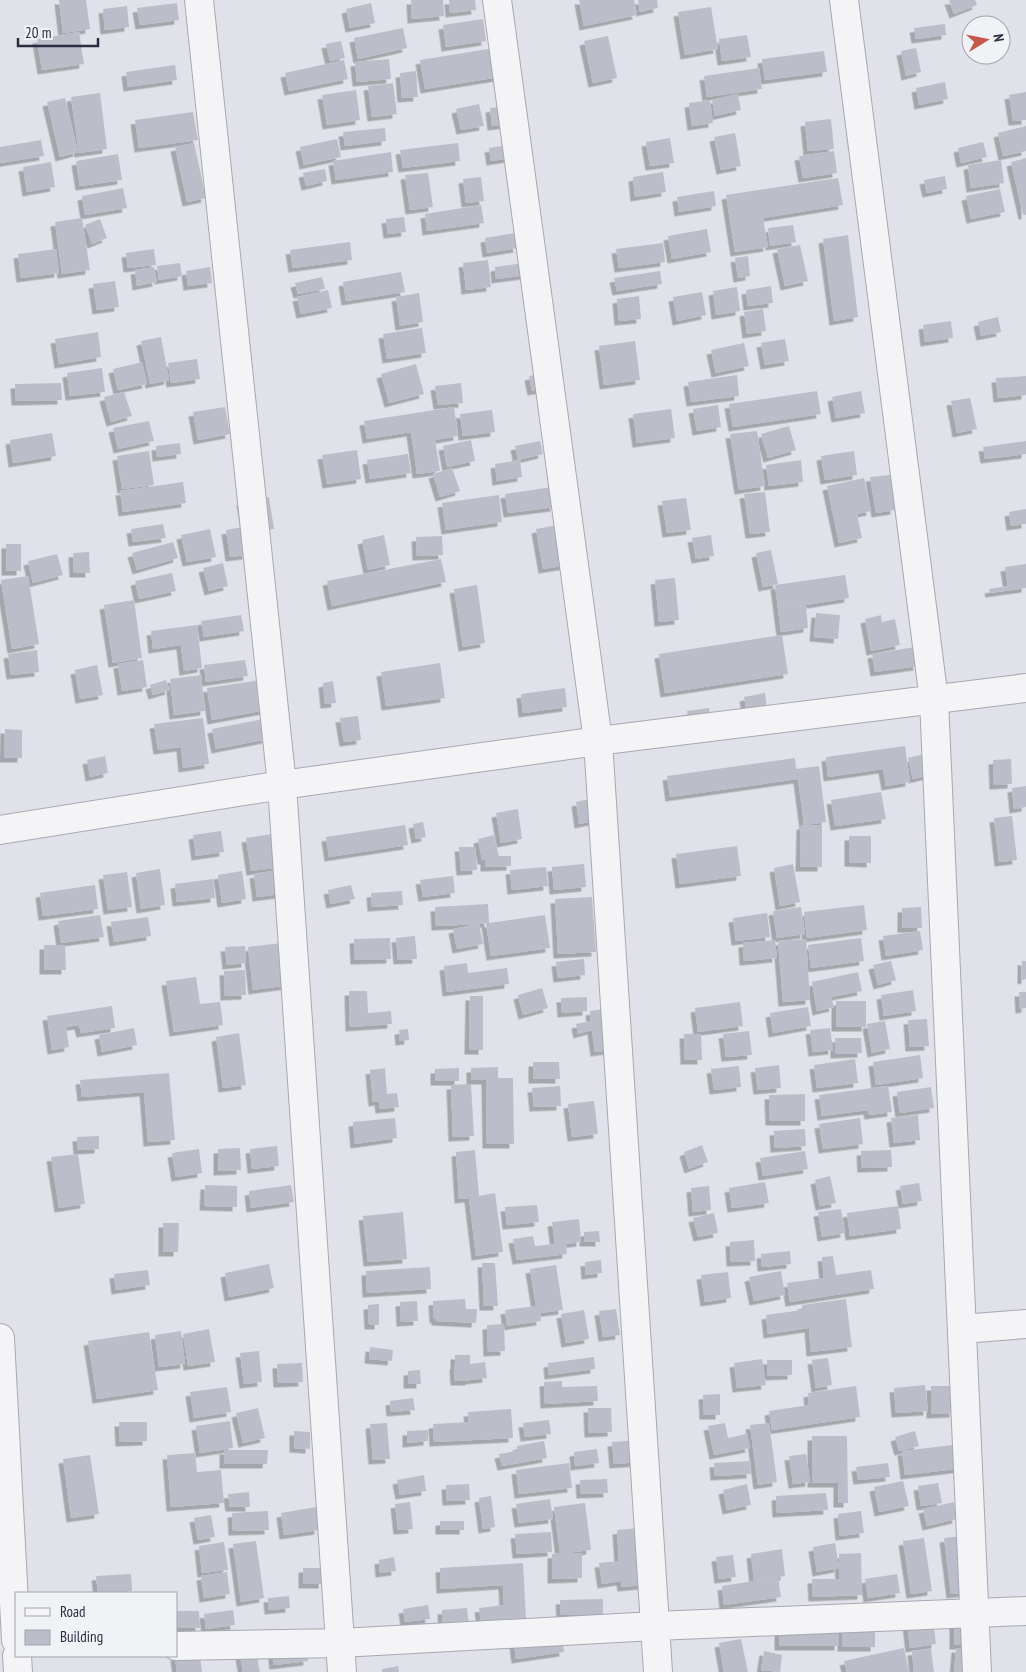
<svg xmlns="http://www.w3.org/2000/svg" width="1026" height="1672" viewBox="0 0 1026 1672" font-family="'PT Sans Narrow',sans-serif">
<defs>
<filter id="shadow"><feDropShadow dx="-4.5" dy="4.5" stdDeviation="0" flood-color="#0004"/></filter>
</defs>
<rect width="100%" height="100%" fill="#e1e2e9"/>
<!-- building -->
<path fill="#bbbdc9" filter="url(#shadow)" d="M59 0H86L90 29 63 33Z
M411 0H443L444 16 412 19Z
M449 0H475L476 10 450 13Z
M579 0H634L637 15 584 26Z
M638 0H657L658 8 640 12Z
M949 0H975L977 5 954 14Z
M177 3 179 20 140 25 137 8Z
M371 3 375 23 350 28 346 9Z
M127 6 129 27 105 30 103 9Z
M711 7 718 49 685 55 678 12Z
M483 19 486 41 446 47 443 25Z
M945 24 946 35 916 39 914 28Z
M403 28 407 48 358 59 354 38Z
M79 32 84 64 42 70 37 39Z
M747 35 751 57 722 61 719 39Z
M608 36 617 78 593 83 584 41Z
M341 41 345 58 330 61 326 44Z
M507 46 512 75 425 89 420 60Z
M916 48 921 72 906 76 901 51Z
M824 51 827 72 765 80 762 59Z
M389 59 391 79 357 82 355 62Z
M344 60 348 79 289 91 285 73Z
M175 65 177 80 128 87 126 72Z
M759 68 762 89 707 97 704 76Z
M416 71 418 97 402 98 400 73Z
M945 82 948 99 919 105 916 88Z
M393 83 397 114 372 117 368 86Z
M356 90 360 120 327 125 322 95Z
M1026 92V120L1013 121 1009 95Z
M100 93 107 149 79 153 71 97Z
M738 94 741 110 715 116 712 100Z
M65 98 78 152 60 157 47 102Z
M710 100 713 123 692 126 689 103Z
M479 104 484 126 461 130 456 109Z
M517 105 519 123 492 126 490 108Z
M193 112 198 140 139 148 135 120Z
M831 119 834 149 808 151 805 122Z
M1026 126V151L1003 156 998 133Z
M385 128 386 141 345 146 343 132Z
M735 133 741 166 721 170 714 137Z
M670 138 674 163 650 166 646 142Z
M337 139 341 157 304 165 300 147Z
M41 140 44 156 0 163V147Z
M983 142 987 157 961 163 958 148Z
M194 143 206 198 187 202 175 147Z
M458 143 460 161 403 168 400 150Z
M514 144 517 157 491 161 489 148Z
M834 151 837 173 803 178 799 156Z
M391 152 393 172 336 180 333 161Z
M118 154 122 180 80 186 76 161Z
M1026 158V215H1023L1011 162Z
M1001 160 1004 183 971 188 968 165Z
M51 162 55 187 27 192 23 167Z
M325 169 327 181 306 186 303 173Z
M663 172 666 192 635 197 633 177Z
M428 173 433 207 410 210 405 175Z
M945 176 947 189 927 193 924 180Z
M481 177 484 201 466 203 463 179Z
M838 178 843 205 763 218 768 247 735 252 726 195Z
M123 188 127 208 85 215 82 196Z
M1000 189 1005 212 971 219 966 196Z
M714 191 716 206 679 212 677 197Z
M481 205 484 223 427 231 425 214Z
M404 217 406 232 388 234 386 219Z
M82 218 90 270 62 274 55 222Z
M100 219 107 238 92 244 85 225Z
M793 225 796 242 770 246 768 228Z
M707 229 711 252 672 259 668 236Z
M515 233 518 248 487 253 485 238Z
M848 235 858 317 834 321 823 239Z
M350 242 352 260 293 268 290 250Z
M663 243 665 262 619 268 616 249Z
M800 245 808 281 785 286 777 249Z
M56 249 59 273 21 278 18 254Z
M154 249 156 265 128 268 126 253Z
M748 256 750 276 738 278 735 258Z
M488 260 491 287 466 290 463 263Z
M531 262 533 274 496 279 495 267Z
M180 263 182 276 159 280 157 266Z
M154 267 157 282 137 286 135 270Z
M210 267 212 283 188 286 186 271Z
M660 271 662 284 617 291 614 278Z
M401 272 405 292 346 301 343 282Z
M322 277 325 289 298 294 295 283Z
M115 281 119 307 97 310 93 284Z
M771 286 773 303 748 306 746 290Z
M737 287 740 311 716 315 713 291Z
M328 290 332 308 301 314 297 297Z
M702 292 706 315 677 321 673 297Z
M419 293 423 322 400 326 396 297Z
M639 296 641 319 619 321 617 299Z
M763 309 766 331 747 334 744 312Z
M998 317 1001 332 981 336 978 322Z
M951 321 953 338 925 342 923 325Z
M422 328 426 353 387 359 383 334Z
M98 332 101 357 59 364 55 339Z
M161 337 169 380 150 384 141 341Z
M785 339 789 361 765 365 761 343Z
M635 341 640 380 604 385 599 346Z
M744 343 749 366 716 373 711 350Z
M197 359 200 379 171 383 168 363Z
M142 362 147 384 118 390 113 369Z
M416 364 424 394 389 403 381 374Z
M102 368 105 392 70 396 67 373Z
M550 372 553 387 532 391 529 376Z
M737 375 739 396 691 402 688 382Z
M1026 376V395L998 398 996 378Z
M61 383 62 400 16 401 15 384Z
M461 383 463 403 438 405 435 386Z
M817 391 821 414 733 427 729 404Z
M861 391 865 413 836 418 832 397Z
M124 392 132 416 111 422 104 397Z
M970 398 977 429 957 433 951 401Z
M718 405 721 427 697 431 693 409Z
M225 407 230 434 198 440 193 412Z
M454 407 458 436 435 440 440 471 417 474 411 432 367 439 364 421Z
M671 409 675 438 637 443 633 414Z
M492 410 495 432 463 436 460 414Z
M149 421 154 441 118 449 113 428Z
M789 426 796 450 768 458 761 434Z
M757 431 765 486 739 490 730 434Z
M52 433 56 456 13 463 10 440Z
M471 440 475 461 447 467 443 446Z
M540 441 543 454 518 460 515 446Z
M1026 441V454L985 459 983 447Z
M180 443 181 454 157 457 156 446Z
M357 450 361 479 327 484 322 455Z
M149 451 154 485 122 489 117 456Z
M854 451 857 475 825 480 821 456Z
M408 454 411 473 370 479 367 460Z
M520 460 522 477 497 481 495 464Z
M801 460 803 482 769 486 766 465Z
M452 468 460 491 440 497 433 474Z
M890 475 895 510 876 513 870 477Z
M864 478 871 511 857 514 862 538 839 543 827 486Z
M183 482 186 503 123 512 120 491Z
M552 487 555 507 508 513 505 494Z
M765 492 770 532 750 534 744 494Z
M499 495 502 522 446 530 442 503Z
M269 497 274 529 247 533 241 501Z
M686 498 691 530 667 533 662 501Z
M1026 509V524L1011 526 1009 512Z
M163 524 166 538 133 542 131 529Z
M563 524 569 565 543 569 536 529Z
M243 527 247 555 230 557 226 530Z
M210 529 216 557 187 562 181 535Z
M384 535 390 565 368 570 362 540Z
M711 535 714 556 696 559 692 538Z
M442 536 443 555 417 556 416 537Z
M173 542 178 558 137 570 132 553Z
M6 544H21V571H6Z
M771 550 778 584 763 587 756 553Z
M89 552 90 573H74L73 553Z
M57 554 63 575 33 583 28 561Z
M441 559 446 582 332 606 327 581Z
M223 563 228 586 209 591 203 568Z
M1026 564V588L990 593 989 589 1008 586 1005 567Z
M172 573 176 591 139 599 135 581Z
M845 575 849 598 781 609 806 606 808 628 781 632 775 585Z
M28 576 39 644 12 649 1 580Z
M675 578 679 620 659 622 655 580Z
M477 585 485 643 463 647 454 589Z
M134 600 142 658 113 663 104 605Z
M816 613 840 615 838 639 814 637Z
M241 615 244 631 204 637 201 621Z
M881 615 882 622 895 619 900 645 871 651 865 619Z
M197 625 202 668 184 671 181 645 153 649 151 631Z
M782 635 788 674 665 693 659 654Z
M915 647 918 666 875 672 872 654Z
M37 650 39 672 11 675 8 654Z
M143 660 147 687 122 691 118 664Z
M245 660 248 676 206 682 204 665Z
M440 663 445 698 386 706 381 672Z
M97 665 103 695 80 699 75 670Z
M201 675 205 711 174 715 170 679Z
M166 680 170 690 153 695 150 685Z
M261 680 266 710 212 720 207 688Z
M333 681 336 703 325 704 323 683Z
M565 688 567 707 523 713 521 694Z
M765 693 767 709 747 713 744 697Z
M709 708 711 723 689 726 687 711Z
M358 716 361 740 344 742 340 718Z
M203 718 209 764 183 768 181 747 158 750 154 724Z
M263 719 267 739 216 749 212 729Z
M5 729 22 730V758H4Z
M905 746 910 782 886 786 883 769 828 777 826 757Z
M929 753 934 774 913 779 908 758Z
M105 756 108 773 90 777 87 760Z
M795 758 796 769 819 766 826 822 804 825 798 779 670 797 667 776Z
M1011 759 1012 784 994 785 993 760Z
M1026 786V807L1014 809 1012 788Z
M881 792 886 819 835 826 831 800Z
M594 798 598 820 579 824 576 802Z
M518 809 522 839 501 843 496 813Z
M1012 816 1017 860 999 862 994 818Z
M423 822 426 837 416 839 413 824Z
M405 825 408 845 329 857 326 837Z
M801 825 822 826V867H800Z
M221 831 224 852 196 856 193 835Z
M278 833 282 867 251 871 246 838Z
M494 835 499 856H511V866L485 867V860H482L478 839Z
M849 836H871V863L849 862Z
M737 846 741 876 680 884 676 854Z
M459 847H475L477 870 461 871Z
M584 864 586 887 554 890 552 867Z
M793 864 800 902 780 906 774 868Z
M546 867 548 886 512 890 510 870Z
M160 869 165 905 141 909 136 873Z
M278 870 281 894 257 897 254 874Z
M242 871 246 899 222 903 218 875Z
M127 872 132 907 108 910 103 875Z
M453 876 455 893 423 897 420 880Z
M213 879 215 898 177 902 175 884Z
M95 885 98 909 43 916 40 893Z
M351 885 355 899 331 904 328 890Z
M402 891 403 905 372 907 371 893Z
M592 897 596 952 558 954 555 899Z
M488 904 489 923 545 915 550 948 491 956 486 923 479 924 483 944 457 949 453 929 479 924 436 926 435 907Z
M864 905 867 930 807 938 804 912Z
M801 907 805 934 777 938 773 911Z
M921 907 922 928H902V908Z
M767 913 770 937 736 941 733 918Z
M100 915 104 937 61 943 58 921Z
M148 917 151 936 114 942 111 922Z
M920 931 923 950 886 956 883 936Z
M415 936 417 959 398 960 396 938Z
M390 938 391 959 355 960 354 939Z
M861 938 864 961 811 968 808 945Z
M806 939 810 1000 783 1002 778 941Z
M775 940 777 958 744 961 743 943Z
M282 943 290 985 253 990 248 947Z
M44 945H65L66 970H44Z
M245 946 246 963 227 965 225 947Z
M584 959 585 975 558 978 556 962Z
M891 961 896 980 878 985 873 965Z
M1022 961H1026V979L1022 980Z
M467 963 468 973 507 968 509 984 447 992 444 966Z
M245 970 246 995 225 996 224 971Z
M858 972 862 991 831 997 834 1007 817 1011 812 982Z
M196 977 200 1004 220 1002 223 1025 174 1032 166 981Z
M542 988 548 1008 523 1015 518 995Z
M913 990 916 1011 884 1016 881 995Z
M349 991H367L368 1013 391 1011 392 1024 350 1027Z
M1019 992H1026V1008L1020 1009Z
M470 996H483V1050H469Z
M587 997V1011L562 1013 561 998Z
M836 1001H866V1027H836Z
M740 1002 743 1026 698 1032 695 1008Z
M112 1006 115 1028 81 1033 79 1025 66 1027 69 1047 52 1050 47 1016Z
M808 1007 811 1026 773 1033 770 1013Z
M604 1009 610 1050 595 1052 592 1030 578 1034 576 1024 591 1021 590 1011Z
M927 1019 929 1046 910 1047 908 1020Z
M885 1021 890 1049 872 1053 867 1024Z
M134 1028 137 1045 102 1052 99 1035Z
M830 1028 833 1050 813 1052 810 1030Z
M408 1029 409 1040 400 1041 399 1030Z
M749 1031 752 1055 726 1057 723 1034Z
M239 1033 246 1085 223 1088 216 1037Z
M684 1034H701L702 1060H685Z
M835 1038H861L862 1053 835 1054Z
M920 1055 923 1078 876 1085 873 1062Z
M855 1059 858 1083 817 1088 814 1065Z
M533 1062H559L560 1079H533Z
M779 1065 781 1088 758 1090 755 1068Z
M739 1066 741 1087 714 1090 711 1069Z
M498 1067V1078H513L514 1144H487L486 1080H471V1068Z
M385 1068 387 1094 397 1093 399 1107 380 1109 379 1101 373 1102 370 1070Z
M459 1068V1081H435V1069Z
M169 1073 175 1140 148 1142 144 1092 82 1097 80 1080Z
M471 1084 474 1136 453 1137 451 1085Z
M560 1086 561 1106 534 1107 532 1088Z
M888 1086 892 1112 869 1115 868 1110 822 1116 819 1095Z
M931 1087 934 1108 900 1113 897 1092Z
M805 1094V1121H770L769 1095Z
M594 1101 598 1134 572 1137 568 1104Z
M918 1115 920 1140 894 1143 891 1118Z
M395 1118 397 1138 355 1144 353 1122Z
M860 1118 863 1144 823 1149 819 1124Z
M805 1129 806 1146 775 1148 774 1131Z
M99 1136V1149L78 1150 77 1137Z
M702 1145 708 1162 689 1169 684 1152Z
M277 1146 279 1166 252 1169 250 1149Z
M240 1148 241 1170 218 1171V1149Z
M199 1149 202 1173 176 1177 172 1153Z
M475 1150 479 1196 495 1193 503 1252 476 1256 469 1198 459 1199 456 1152Z
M891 1150 892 1167 862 1168 861 1151Z
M805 1151 808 1169 763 1176 760 1158Z
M78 1154 85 1204 59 1208 51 1157Z
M830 1176 836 1203 820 1206 815 1180Z
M765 1182 769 1203 732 1208 729 1188Z
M919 1183 922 1201 903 1204 900 1186Z
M205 1185 237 1186V1207L204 1206Z
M291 1185 294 1202 251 1208 249 1191Z
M709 1186 711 1210 693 1212 691 1188Z
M537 1205 539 1222 507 1225 505 1207Z
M898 1206 901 1229 850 1236 847 1213Z
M841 1209 845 1233 822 1237 818 1212Z
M403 1212 407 1259 368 1262 363 1216Z
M714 1213 718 1233 698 1237 693 1218Z
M579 1219 581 1242 566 1244 567 1254 517 1260 513 1239 533 1236 535 1246 555 1244 552 1222Z
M163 1223H179L178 1252H163Z
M599 1231 600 1242H584V1232Z
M754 1240 755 1261 731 1262 730 1242Z
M790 1251 791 1264 762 1267 761 1254Z
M833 1256 836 1275 871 1270 874 1289 790 1302 787 1283 824 1278 822 1257Z
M601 1260 602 1273 586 1275 585 1262Z
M482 1263H495L498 1306H484Z
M269 1264 274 1288 229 1297 225 1273Z
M556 1265 563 1310 540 1313 541 1321 507 1326 505 1310 536 1306 530 1269Z
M430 1267 431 1289 367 1293 366 1271Z
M148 1270 150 1285 116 1290 114 1274Z
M781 1271 785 1295 754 1301 749 1277Z
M728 1272 731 1298 705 1302 701 1275Z
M465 1299 466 1309H477L476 1323 436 1321V1318L434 1319 433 1301Z
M846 1299 852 1347 811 1352 809 1328 768 1334 766 1315 802 1310V1305Z
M417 1301 418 1321 401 1322 400 1302Z
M379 1304V1325H369L368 1305Z
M616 1309 620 1335 603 1337 599 1311Z
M584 1310 589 1339 566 1343 561 1314Z
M504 1324 505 1351 488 1352 487 1325Z
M209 1329 215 1362 188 1366 183 1334Z
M181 1331 185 1364 159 1367 155 1335Z
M149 1332 158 1390 97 1399 88 1341Z
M370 1347 393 1350 392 1361 369 1359Z
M259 1351 262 1382 244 1384 240 1353Z
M455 1355H470V1364L485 1362 487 1378 470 1380V1381H455L454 1365H455Z
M594 1357 595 1369 549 1375 548 1363Z
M828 1358 832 1385 816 1388 812 1360Z
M762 1359 766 1385 737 1388 734 1363Z
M767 1360H792V1375L767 1376Z
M302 1363 303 1382 278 1383 277 1364Z
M420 1370 421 1384H408V1371Z
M562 1381V1387L597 1386 598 1401 545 1404 544 1382Z
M925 1385 928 1411 896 1413 894 1388Z
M856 1386 860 1417 772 1430 769 1411 809 1405 808 1393Z
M931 1386H954V1413L931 1414Z
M227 1387 231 1412 194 1418 190 1392Z
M720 1394V1415H704L703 1395Z
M413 1398 415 1410 391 1412 390 1401Z
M258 1408 265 1438 243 1443 236 1413Z
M588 1408H611L612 1432 589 1433Z
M511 1409 513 1438 434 1442 433 1424 469 1422 468 1412Z
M549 1420 551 1434 525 1437 523 1423Z
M230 1421 233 1448 200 1453 196 1426Z
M119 1422H147V1441L120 1442Z
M387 1423 390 1459 373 1460 370 1424Z
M725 1423 728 1438 747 1434 750 1448 714 1455 708 1426Z
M769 1423 777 1482 758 1485 750 1425Z
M428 1430V1441L407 1443V1431Z
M294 1431 310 1432V1449L294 1448Z
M915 1431 919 1446 899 1451 895 1437Z
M812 1436H847L848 1503H838V1483H812Z
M638 1440 639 1462 614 1464 612 1442Z
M544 1441 547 1458 502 1466 499 1454 517 1451V1446Z
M961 1444 964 1468 905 1475 902 1451Z
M597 1449 599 1463 575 1466 574 1452Z
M224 1450H268L267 1464H224Z
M195 1453 197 1472 221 1470 224 1503 171 1507 167 1455Z
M806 1454 810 1482 793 1484 789 1456Z
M90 1455 99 1514 71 1518 63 1459Z
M750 1461 751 1474 715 1476 714 1463Z
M569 1463 572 1488 519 1494 516 1470Z
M888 1463 890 1477 858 1480 856 1467Z
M424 1475 426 1491 400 1495 397 1480Z
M607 1479 608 1493 581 1494 580 1480Z
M903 1481 909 1506 879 1512 874 1487Z
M938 1483 942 1503 921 1506 918 1486Z
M469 1484 470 1500 447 1501 446 1485Z
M747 1484 751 1505 727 1510 723 1490Z
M249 1492 250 1507H230L228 1494Z
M826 1493 828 1510 777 1513 776 1496Z
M491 1496 495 1527 483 1529 479 1498Z
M550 1499 553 1519 519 1523 516 1504Z
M410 1502 413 1529 398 1530 395 1504Z
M954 1502 957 1519 927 1526 923 1509Z
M585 1503 591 1550 565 1553H582V1578L552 1579V1554L560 1553 554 1507Z
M316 1507 319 1530 284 1535 281 1513Z
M268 1511 269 1530 233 1531 232 1513Z
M861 1511 864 1533 840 1536 838 1514Z
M211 1515 215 1537 198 1540 194 1518Z
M440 1521H464V1530H440Z
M638 1528 643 1585 622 1587 621 1581 602 1584 599 1563 619 1561 617 1530Z
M551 1532 552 1552 517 1554 515 1534Z
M961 1536 968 1592 951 1594 944 1538Z
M924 1538 932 1591 911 1594 903 1541Z
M256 1541 264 1598 241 1602 233 1544Z
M224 1542 228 1570 202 1573 199 1546Z
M835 1543 839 1568 817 1572 813 1547Z
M782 1549 785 1576 754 1580 751 1554Z
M861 1553 862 1595 813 1597 812 1579H840L839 1554Z
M733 1555 736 1577 719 1579 716 1557Z
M394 1557 396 1571 380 1573 379 1560Z
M523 1563 526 1619H505L481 1622 479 1608 504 1605 503 1585 441 1589 440 1568Z
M303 1568H323V1584H303Z
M227 1572 230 1594 204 1598 201 1576Z
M131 1574 132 1591 98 1593 96 1576Z
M897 1574 900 1593 868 1598 865 1579Z
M778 1577 781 1597 724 1605 722 1586Z
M289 1596 290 1608 269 1610 268 1598Z
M603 1599V1614L561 1615 560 1600Z
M428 1605 430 1619 405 1622 403 1609Z
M467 1608 469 1625 443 1627 442 1610Z
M233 1610 235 1625 206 1629 204 1614Z
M176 1611H199L200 1628 176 1627Z
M933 1620 936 1644 910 1648 907 1623Z
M954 1620H969V1645H954Z
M842 1622H875V1647H842Z
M779 1623H839V1646H779Z
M562 1636 564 1652 516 1659 514 1643Z
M741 1639 748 1672H724L719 1643Z
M306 1645 308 1661 274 1665 272 1649Z
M904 1648 909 1672H847L844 1661Z
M956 1648 973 1650 971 1672H954Z
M931 1649 934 1672H914L912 1651Z
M199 1650 202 1672H177L175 1656Z
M764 1651 782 1655 780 1672 761 1670Z
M256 1652 260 1672H243L240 1655Z
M398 1666 399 1672H382V1669Z"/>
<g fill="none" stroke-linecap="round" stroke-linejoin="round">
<!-- minor casing -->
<g stroke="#a6a8b3" stroke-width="30">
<path id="minor" d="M199 0 282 785 342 1672
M497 0 598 741 658 1672
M844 0 934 700 977 1672
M0 830 282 785 598 741 1026 688
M962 1329 1026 1324
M0 1338 16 1640
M176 1646 340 1643 655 1626 1026 1611
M17 1656 18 1672"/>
</g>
<!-- minor -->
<use href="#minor" stroke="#f4f4f7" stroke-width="28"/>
</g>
<!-- legend -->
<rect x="15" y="1592" width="162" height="65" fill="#f1f2f6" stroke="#a1a3ad"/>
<rect x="25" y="1608" width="25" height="8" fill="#f4f4f7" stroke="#a1a3ad"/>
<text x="60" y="1617" font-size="15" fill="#2a2d40">Road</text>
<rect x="25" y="1630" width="25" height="15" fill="#bbbdc9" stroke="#a1a3ad"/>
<text x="60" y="1642" font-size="15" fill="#2a2d40">Building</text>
<!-- north arrow -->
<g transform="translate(986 40) rotate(80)"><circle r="24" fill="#f1f2f6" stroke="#a1a3ad"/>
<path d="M0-4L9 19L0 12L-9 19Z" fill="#c7564d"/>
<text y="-8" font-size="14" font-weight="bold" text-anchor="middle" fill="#2a2d40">N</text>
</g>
<!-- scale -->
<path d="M18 38v8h80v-8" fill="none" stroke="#2a2d40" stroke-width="2.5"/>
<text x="25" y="38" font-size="15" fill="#2a2d40" stroke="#f1f2f6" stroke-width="4" paint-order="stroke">20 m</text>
</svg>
